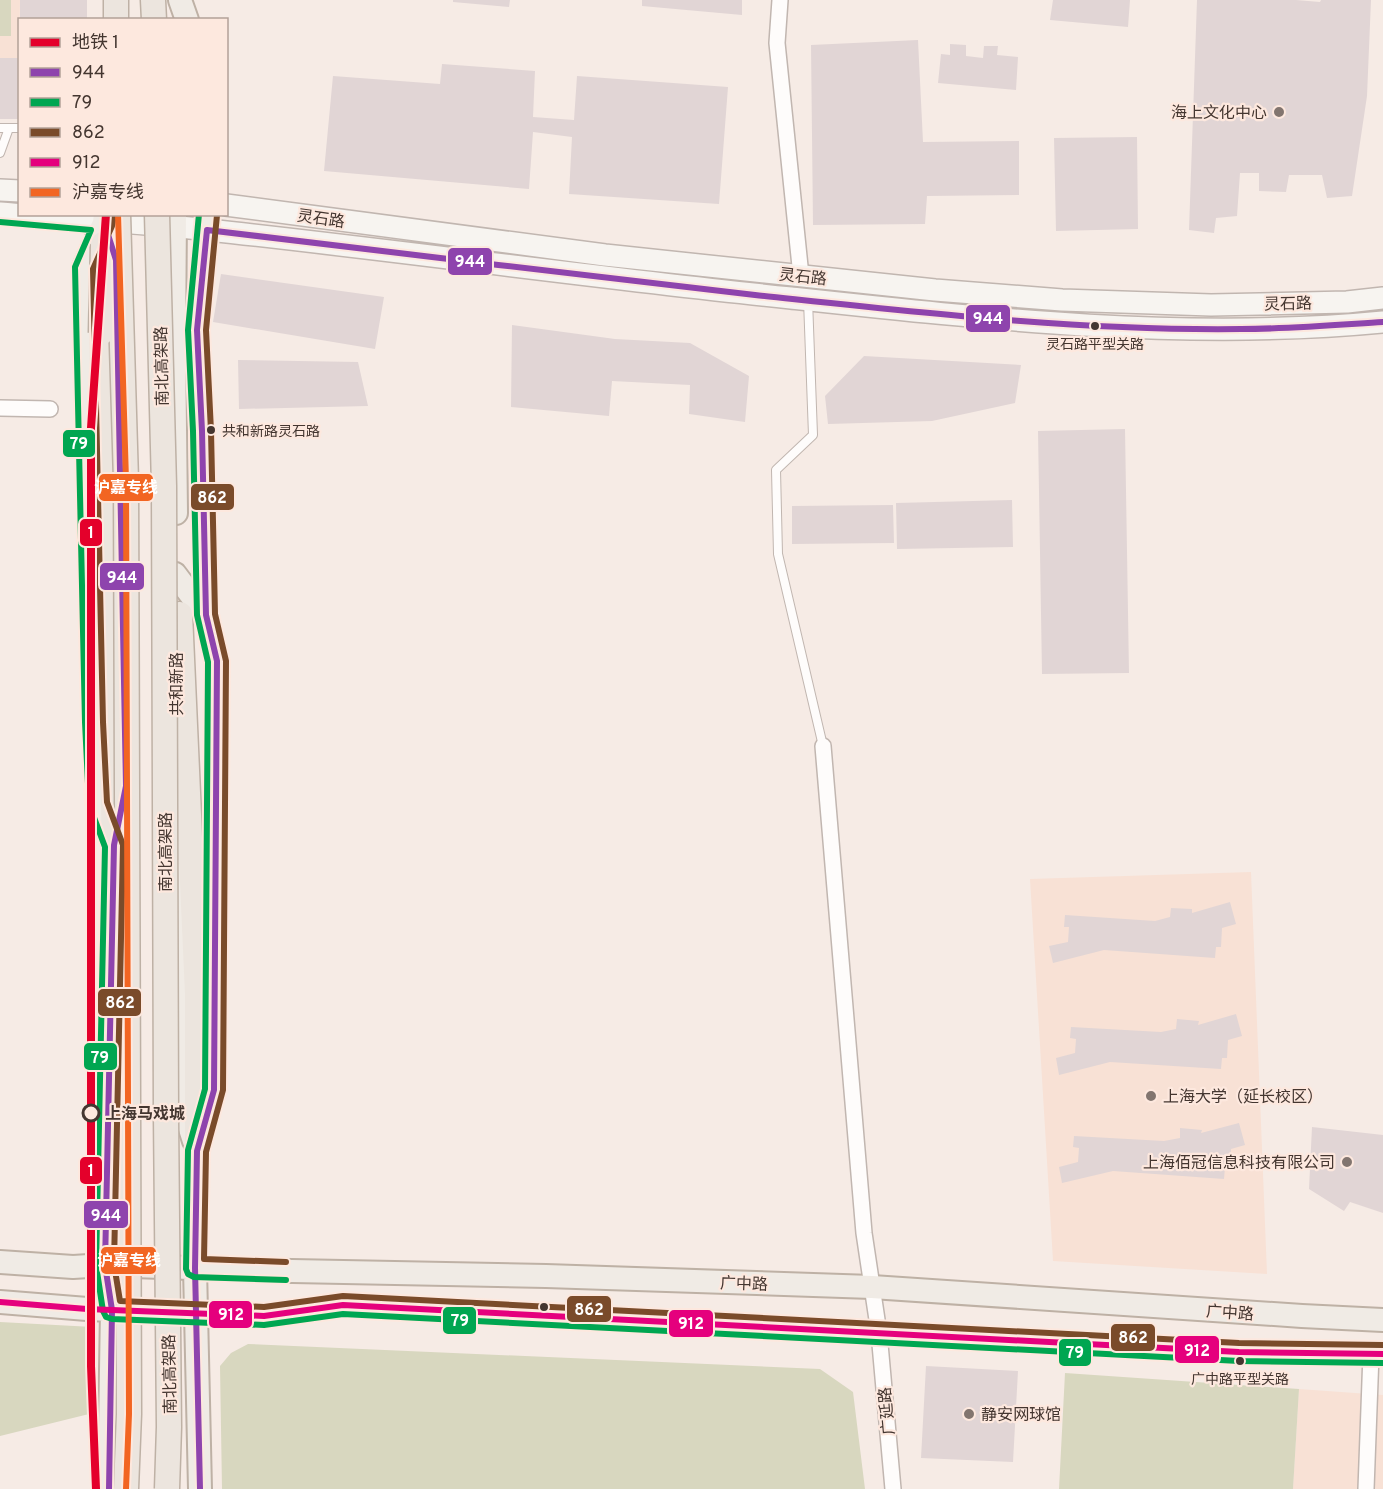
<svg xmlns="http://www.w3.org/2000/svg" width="1383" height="1489" viewBox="0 0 1383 1489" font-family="Overpass,'Noto Sans SC',sans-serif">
<rect width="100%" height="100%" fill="#f6ebe5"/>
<!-- built -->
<path fill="#f8e1d5" d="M0 0H20L19 58H0Z
M1251 872 1267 1274 1053 1261 1030 879Z
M1299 1389 1383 1395V1489H1293Z"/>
<!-- green -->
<path fill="#d8d7bf" d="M0 0H11V36H0Z
M0 1322 93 1327 89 1414 0 1436Z
M248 1344 820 1369 853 1392 865 1489H222L220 1366 231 1353Z
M1065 1373 1299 1389 1293 1489H1059Z"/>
<!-- building -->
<path fill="#e1d5d5" d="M20 0H87V20H20Z
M453 0H510L509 7 453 2Z
M642 0H742V15L642 6Z
M1053 0H1130L1128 27 1050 20Z
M1197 0H1296L1320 2 1321 0H1371L1367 96 1352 196 1327 198 1322 175H1289L1286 192 1259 191V173H1240L1237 216 1216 218 1214 233 1189 230Z
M918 40 923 142 1019 141V195L927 196 925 224 813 225 811 45Z
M950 44 966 45V56L983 58 984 46H998L997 55 1018 57 1016 90 938 83 941 54 950 55Z
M0 58H20V119H0Z
M442 64 535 71 533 117 574 120 577 76 728 87 719 204 569 194 572 137 533 132 529 189 324 171 333 76 440 84Z
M1137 137 1138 229 1056 231 1054 138Z
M221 274 384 297 375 349 213 322Z
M512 325 615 339 690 343 749 376 745 422 689 414 690 385 612 381 609 416 511 407Z
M864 356 1021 365 1015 403 932 421 828 424 825 396Z
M238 360 358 362 368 406 239 409Z
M1125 429 1129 673 1042 674 1038 431Z
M1012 500 1013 547 897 549 896 503Z
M893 505 894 543 792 544V506Z
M1230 902 1236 924 1222 928 1221 947H1216L1215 958 1104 950 1053 963 1049 946 1068 942 1069 927H1064L1065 915 1155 921 1170 917 1171 908 1192 909V913Z
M1236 1014 1242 1036 1228 1040 1227 1058H1222L1221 1069 1110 1062 1059 1075 1056 1058 1075 1053 1076 1039 1070 1038 1071 1027 1161 1032 1176 1029 1177 1019 1199 1021 1198 1025Z
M1239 1123 1245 1145 1231 1149 1230 1167H1225L1224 1179 1113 1171 1062 1183 1059 1167 1078 1162 1079 1148 1073 1147 1074 1136 1164 1141 1180 1138V1128L1202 1130 1201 1133Z
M1312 1127 1383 1135V1213L1350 1202 1344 1211 1309 1189Z
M926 1366 1018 1371 1013 1462 921 1458Z"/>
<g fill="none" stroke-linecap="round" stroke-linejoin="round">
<!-- service casing -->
<g stroke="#c1b6b0" stroke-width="10">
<path id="service" d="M0 128H9
M0 153 9 128H20
M808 300 813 435 776 470 778 554 823 746"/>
</g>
<!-- minor casing -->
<g stroke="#c1b6b0" stroke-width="18">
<path id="minor" d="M780 0 777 43 801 276
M0 408 50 409
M823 746 864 1233 879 1333 893 1489
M1366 1489 1371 1354"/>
</g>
<!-- secondary casing -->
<g stroke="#c1b6b0" stroke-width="24">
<path id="secondary" d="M0 190 20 191
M226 205 605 255 935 290 1062 300 1211 305 1347 302 1383 298
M0 213C69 219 139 222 209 230 403 251 597 278 791 298 986 319 1187 341 1383 322"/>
</g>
<!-- primary casing -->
<g stroke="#beb1a5" stroke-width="26">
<path id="primary" d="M180 0 187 20
M105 214 104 222 115 257
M175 214 174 343 176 513
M104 223 84 267 94 722 98 804 112 840
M175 574 206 615
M176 801 184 1110 194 1141
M0 1262 73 1267 105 1265 247 1270 546 1276 872 1287 1302 1316 1383 1320
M0 1302 87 1309 264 1316 343 1305 1239 1352 1383 1354
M109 1489 112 1310 105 1265 114 845 118 828
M200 1489 195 1268 197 1151 214 1090 217 661 206 615 202 431 197 330 208 214"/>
</g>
<!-- trunk casing -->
<g stroke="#beb1a5" stroke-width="27">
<path id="trunk" d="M116 0V20
M153 0 154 20
M101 333 114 845
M180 614 197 994V1151"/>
</g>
<!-- service -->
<use href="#service" stroke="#fefcfb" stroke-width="8"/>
<!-- minor -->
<use href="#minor" stroke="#fefcfb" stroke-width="15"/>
<!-- secondary -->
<use href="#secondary" stroke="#f7f4f0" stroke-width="21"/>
<!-- primary -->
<use href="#primary" stroke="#f0ebe5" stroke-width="22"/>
<!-- trunk -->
<use href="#trunk" stroke="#ece5de" stroke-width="24"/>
<!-- trunk-bridge casing -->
<g stroke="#beb1a5" stroke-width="27" stroke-linecap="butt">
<path id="trunk-bridge" d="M118 214 126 480 129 1414 126 1489
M157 214 164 486 166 1116 169 1427 167 1489
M101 333 103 244"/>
</g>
<!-- trunk-bridge -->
<use href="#trunk-bridge" stroke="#ece5de" stroke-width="24"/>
<!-- bus-1 casing -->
<g stroke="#fde8de" stroke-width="10">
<path id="bus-1" d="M105 214 104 222 116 260 126 786 114 845 105 1265 112 1310 109 1489
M200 1489 195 1268 197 1151 214 1090 217 661 206 615 202 431 197 330 207 230C390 252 572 274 755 295 916 312 1078 331 1241 329 1288 329 1336 325 1383 322"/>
</g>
<!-- bus-2 casing -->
<g stroke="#fde8de" stroke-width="10">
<path id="bus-2" d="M199 214 188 330 193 431 197 615 208 662 205 1089 188 1150 186 1269 188 1274 194 1277 286 1280
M0 222 91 230 75 267 85 722 89 804 105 847 96 1265 103 1311 106 1317 112 1319 264 1325 343 1314 1239 1361 1383 1363"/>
</g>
<!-- bus-3 casing -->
<g stroke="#fde8de" stroke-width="10">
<path id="bus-3" d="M114 215 112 226 93 269 103 722 107 802 123 845 114 1264 120 1301 264 1307 343 1296 1239 1343 1383 1345
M217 215 206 330 211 431 215 614 226 661 223 1090 206 1152 204 1259 286 1262"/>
</g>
<!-- bus-4 casing -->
<g stroke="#fde8de" stroke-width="10">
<path id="bus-4" d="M0 1302 87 1309 264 1316 343 1305 1239 1352 1383 1354"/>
</g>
<!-- bus-5 casing -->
<g stroke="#fde8de" stroke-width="10">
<path id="bus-5" d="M118 214 126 480 129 1414 126 1489"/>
</g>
<!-- bus-1 -->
<use href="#bus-1" stroke="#8e44ad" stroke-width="6"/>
<!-- bus-2 -->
<use href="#bus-2" stroke="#00a651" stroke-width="6"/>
<!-- bus-3 -->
<use href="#bus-3" stroke="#7a4b2a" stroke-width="6"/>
<!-- bus-4 -->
<use href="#bus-4" stroke="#e5007d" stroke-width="6"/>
<!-- bus-5 -->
<use href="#bus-5" stroke="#f26522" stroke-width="6"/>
<!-- metro-1 casing -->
<g stroke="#fde8de" stroke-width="12">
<path id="metro-1" d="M96 1489 91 1366V428L106 214"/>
</g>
<!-- metro-1 -->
<use href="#metro-1" stroke="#e4002b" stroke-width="8"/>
</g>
<!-- markers -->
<g fill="#82756f" stroke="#fde8de" stroke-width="2">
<circle cx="1279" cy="112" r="6"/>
<circle cx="1151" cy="1096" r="6"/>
<circle cx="1347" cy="1162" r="6"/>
<circle cx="969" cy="1414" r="6"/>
</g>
<g fill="#443630" stroke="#fde8de" stroke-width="2">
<circle cx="1095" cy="326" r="5"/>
<circle cx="211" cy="430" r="5"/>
<circle cx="544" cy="1307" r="5"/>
<circle cx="1240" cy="1361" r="5"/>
</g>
<circle fill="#fde8de" stroke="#443630" stroke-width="3" cx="91" cy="1113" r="8"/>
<g text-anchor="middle" stroke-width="4.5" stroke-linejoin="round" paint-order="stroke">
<!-- bus labels -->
<g font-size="14" fill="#443630" stroke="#fde8de">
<text x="1095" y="349">灵石路平型关路</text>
<text x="222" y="436" text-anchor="start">共和新路灵石路</text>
<text x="1240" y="1384">广中路平型关路</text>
</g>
<!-- poi labels -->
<g font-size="16" fill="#443630" stroke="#fde8de" text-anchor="end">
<text x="1267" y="118">海上文化中心</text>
<text x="1163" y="1102" text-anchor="start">上海大学（延长校区）</text>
<text x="1335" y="1168">上海佰冠信息科技有限公司</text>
<text x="981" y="1420" text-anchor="start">静安网球馆</text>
</g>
<!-- street labels -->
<g font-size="16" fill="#443630" stroke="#fde8de">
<text transform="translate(321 218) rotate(8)" y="6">灵石路</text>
<text transform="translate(803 276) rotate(6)" y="6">灵石路</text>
<text transform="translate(1288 303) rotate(-1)" y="6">灵石路</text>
<text transform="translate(161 366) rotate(-91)" y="6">南北高架路</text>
<text transform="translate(176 684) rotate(-90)" y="6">共和新路</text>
<text transform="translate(165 852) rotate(-90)" y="6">南北高架路</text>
<text transform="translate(744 1283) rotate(2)" y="6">广中路</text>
<text transform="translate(1230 1312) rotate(4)" y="6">广中路</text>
<text transform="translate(169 1374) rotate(-91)" y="6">南北高架路</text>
<text transform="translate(886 1411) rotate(-95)" y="6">广延路</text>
</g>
<!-- stop labels -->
<g font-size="16" font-weight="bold" fill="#443630" stroke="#fde8de" text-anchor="start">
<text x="105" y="1119">上海马戏城</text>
</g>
</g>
<g stroke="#fde8de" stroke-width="2">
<rect x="447" y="247" width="46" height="29" rx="6" fill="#8e44ad"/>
<rect x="965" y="304" width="46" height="29" rx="6" fill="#8e44ad"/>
<rect x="62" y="429" width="34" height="29" rx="6" fill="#00a651"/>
<rect x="98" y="473" width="56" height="29" rx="6" fill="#f26522"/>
<rect x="190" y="483" width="45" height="28" rx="6" fill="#7a4b2a"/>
<rect x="79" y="518" width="24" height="29" rx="6" fill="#e4002b"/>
<rect x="99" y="562" width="46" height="29" rx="6" fill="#8e44ad"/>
<rect x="97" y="988" width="45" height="29" rx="6" fill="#7a4b2a"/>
<rect x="83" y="1042" width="35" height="29" rx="6" fill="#00a651"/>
<rect x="79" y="1156" width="24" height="29" rx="6" fill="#e4002b"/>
<rect x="83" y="1200" width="46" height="29" rx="6" fill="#8e44ad"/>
<rect x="100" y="1246" width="57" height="29" rx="6" fill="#f26522"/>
<rect x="566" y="1295" width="46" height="28" rx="6" fill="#7a4b2a"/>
<rect x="208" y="1300" width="45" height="29" rx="6" fill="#e5007d"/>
<rect x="442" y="1306" width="35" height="29" rx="6" fill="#00a651"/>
<rect x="668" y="1309" width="46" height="29" rx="6" fill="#e5007d"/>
<rect x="1110" y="1323" width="46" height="29" rx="6" fill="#7a4b2a"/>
<rect x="1174" y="1335" width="46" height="29" rx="6" fill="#e5007d"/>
<rect x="1058" y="1338" width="34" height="29" rx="6" fill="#00a651"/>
</g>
<g font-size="16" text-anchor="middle" font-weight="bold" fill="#fff">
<text x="470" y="267">944</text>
<text x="988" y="324">944</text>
<text x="79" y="449">79</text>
<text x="126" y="493">沪嘉专线</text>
<text x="212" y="503">862</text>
<text x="91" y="538">1</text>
<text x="122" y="583">944</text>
<text x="120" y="1008">862</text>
<text x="100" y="1063">79</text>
<text x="91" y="1176">1</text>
<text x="106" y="1221">944</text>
<text x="129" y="1266">沪嘉专线</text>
<text x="589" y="1315">862</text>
<text x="231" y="1320">912</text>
<text x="460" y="1326">79</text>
<text x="691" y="1329">912</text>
<text x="1133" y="1343">862</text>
<text x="1197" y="1356">912</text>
<text x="1075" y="1358">79</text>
</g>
<!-- legend -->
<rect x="18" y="18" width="210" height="198" fill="#fde8de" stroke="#b3a198" stroke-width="1.5"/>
<rect x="30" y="38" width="30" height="9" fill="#e4002b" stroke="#b3a198" stroke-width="1.5"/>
<text x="72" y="48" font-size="18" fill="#443630">地铁 1</text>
<rect x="30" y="68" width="30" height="9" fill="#8e44ad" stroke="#b3a198" stroke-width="1.5"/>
<text x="72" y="78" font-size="18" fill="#443630">944</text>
<rect x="30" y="98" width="30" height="9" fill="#00a651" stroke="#b3a198" stroke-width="1.5"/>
<text x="72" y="108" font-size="18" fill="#443630">79</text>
<rect x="30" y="128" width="30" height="9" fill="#7a4b2a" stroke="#b3a198" stroke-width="1.5"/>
<text x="72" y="138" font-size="18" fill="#443630">862</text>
<rect x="30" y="158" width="30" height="9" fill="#e5007d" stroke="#b3a198" stroke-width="1.5"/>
<text x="72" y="168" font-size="18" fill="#443630">912</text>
<rect x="30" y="188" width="30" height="9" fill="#f26522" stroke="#b3a198" stroke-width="1.5"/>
<text x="72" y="198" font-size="18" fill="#443630">沪嘉专线</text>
</svg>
